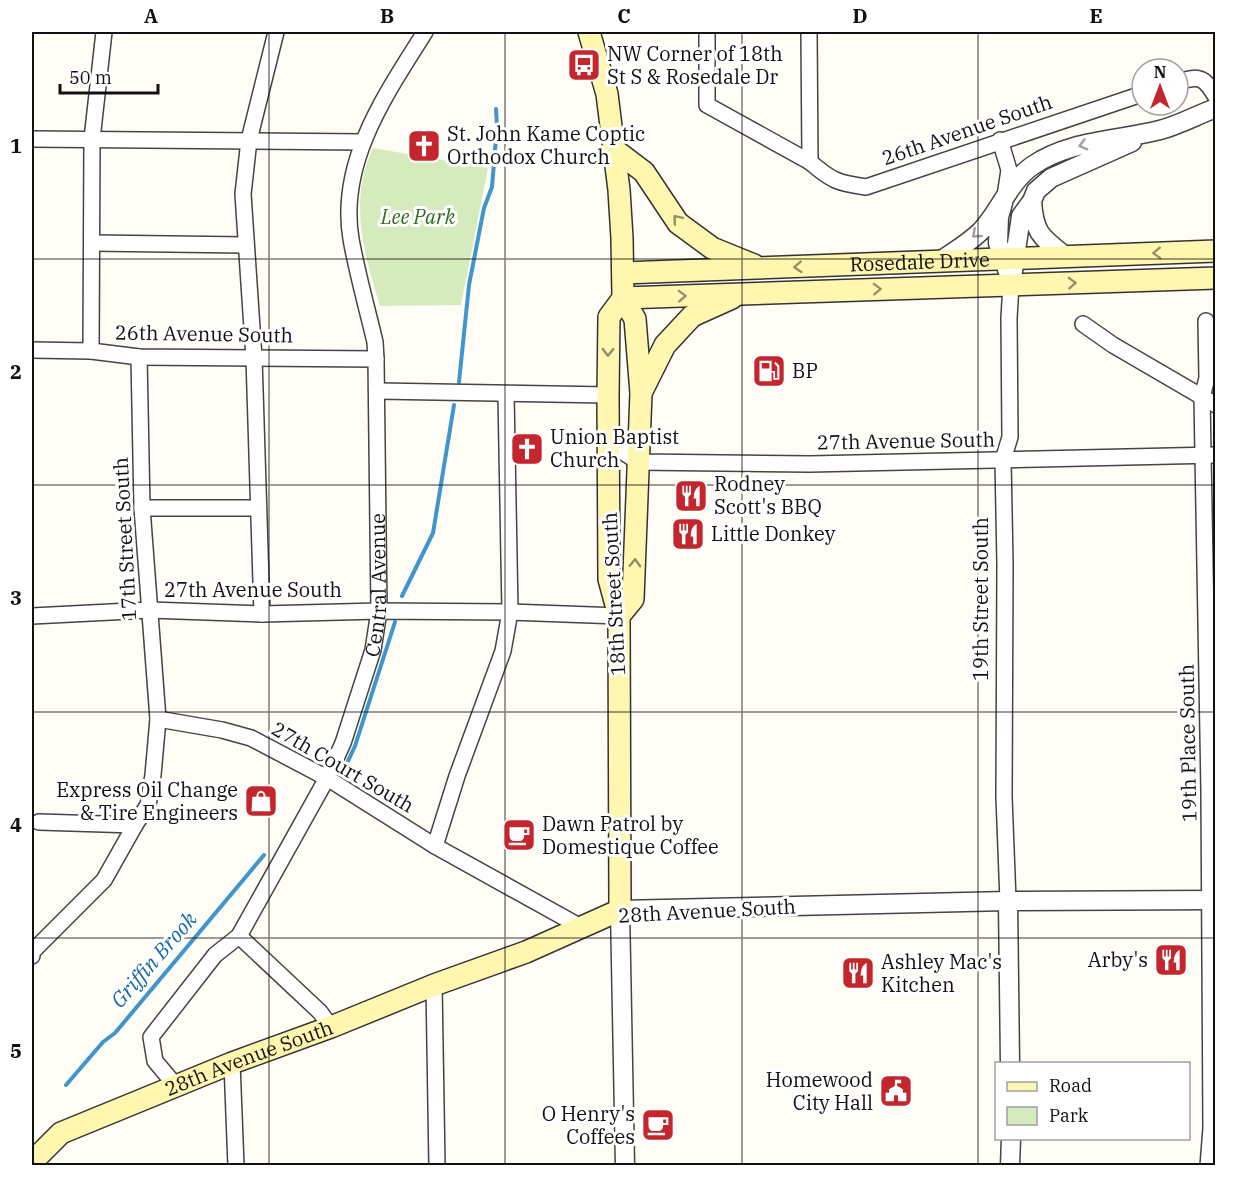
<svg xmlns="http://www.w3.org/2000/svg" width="1247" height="1197" viewBox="0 0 1247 1197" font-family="'IBM Plex Serif',serif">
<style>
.green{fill:#d5ebbd}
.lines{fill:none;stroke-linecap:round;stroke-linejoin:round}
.stream{stroke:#3f96cf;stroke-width:4}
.minor-casing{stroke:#444;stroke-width:18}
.tertiary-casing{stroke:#444;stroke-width:21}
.secondary-casing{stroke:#333;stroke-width:24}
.minor{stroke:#fff;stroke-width:15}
.tertiary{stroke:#fff;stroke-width:18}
.secondary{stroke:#fff6b0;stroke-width:21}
.oneway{stroke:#a0a0a0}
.oneway2{stroke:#948f68}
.grid{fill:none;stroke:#111;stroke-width:1.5;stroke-opacity:0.55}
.labels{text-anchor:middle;stroke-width:6;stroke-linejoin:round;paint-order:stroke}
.poi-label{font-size:20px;fill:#111;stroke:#fff;text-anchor:start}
.street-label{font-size:20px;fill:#111;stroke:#fff}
.park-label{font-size:20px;font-style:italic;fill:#2f6b1f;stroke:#fff}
.water-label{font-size:21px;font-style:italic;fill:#1768a6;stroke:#fff}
.neatline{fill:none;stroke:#111;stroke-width:2}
.grid-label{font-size:20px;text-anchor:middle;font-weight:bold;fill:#111}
</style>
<rect width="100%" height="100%" fill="#fffdf5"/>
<path class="green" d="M373 148 488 168 461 305 380 306C364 253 348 202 373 148Z"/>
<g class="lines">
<path class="stream" d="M459 382 469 285 484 208 492 187 497 126 496 109
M402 596 433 533 454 405
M342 774 355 746 395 622
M66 1085 103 1042 115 1033 264 855"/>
<defs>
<g id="minor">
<path d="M707 32V105L810 162C832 181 838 183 866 187L1142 94"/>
<path d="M809 32 810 162"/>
<path d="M1178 82C1200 75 1204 77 1216 97"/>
<path d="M32 139 363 142"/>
<path d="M1000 140 1009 170 1005 196"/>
<path d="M92 243 246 245"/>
<path d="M1206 321 1207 378 1202 397 1209 791 1211 1128 1208 1166"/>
<path d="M1083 324 1113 345 1216 405"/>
<path d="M32 350 91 351 139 357 376 359"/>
<path d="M91 351 92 139 104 32"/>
<path d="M139 357 142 508 158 719"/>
<path d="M378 391 608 395"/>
<path d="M608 434 623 452 638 462 810 464 1216 455"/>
<path d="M142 508H257"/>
<path d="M262 614 254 358 243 194 249 140 276 32"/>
<path d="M32 616 150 610 262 614 379 611 510 612 619 616"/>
<path d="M39 822 135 825 148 805 153 775 158 719 222 730 251 738 327 778 435 846 581 927"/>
<path d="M435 846 457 776 503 651 510 612 506 394"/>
<path d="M1008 901 1004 797 1005 564 1003 460 1010 437 1009 318 1011 285"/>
<path d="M239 936 320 1012 331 1027"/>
<path d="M32 956V952L104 880 135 825"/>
<path d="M434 985 437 1166"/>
<path d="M232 1063 236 1166"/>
<path id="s1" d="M176 1086 155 1061 151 1037 215 955 239 936 327 778 343 743 373 650 379 611 376 359 375 342C367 308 357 273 351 239 338 162 386 94 425 32"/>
</g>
<path id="tertiary" d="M1032 201C1034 233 1041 237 1065 256
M1003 203 999 217 998 243 1008 272
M940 261C953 252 969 243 981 231 1000 211 1009 182 1032 166 1069 140 1117 141 1160 130 1179 125 1197 115 1216 108
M1011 285 1021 216 1032 201 1036 191 1051 178 1132 142
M1008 901 1010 1064
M625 1166 620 910 1008 901 1216 900
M1010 1166 1011 1138"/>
<g id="secondary">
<path d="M615 150 644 172 678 223 712 248 754 265"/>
<path id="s2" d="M623 273 1216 251"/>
<path d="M623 298 1216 278"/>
<path d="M641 393 665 345 692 316 732 298"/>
<path d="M619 616 633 599 641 393 635 319 623 298"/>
<path id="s3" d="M33 1166 38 1156 61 1133 232 1063 331 1027 434 985 526 952 620 910 619 616 609 579 608 395 609 317 623 298 622 238 619 190 607 94 589 32"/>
</g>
</defs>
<use href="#minor" class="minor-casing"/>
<use href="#tertiary" class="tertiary-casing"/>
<use href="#secondary" class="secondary-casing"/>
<use href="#minor" class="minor"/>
<use href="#tertiary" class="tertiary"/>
<use href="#secondary" class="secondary"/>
</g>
<defs><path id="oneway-chevron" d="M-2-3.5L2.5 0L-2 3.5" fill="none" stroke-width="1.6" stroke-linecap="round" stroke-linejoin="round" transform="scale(1.5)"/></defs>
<g class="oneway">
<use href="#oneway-chevron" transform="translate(1083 145) rotate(165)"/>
<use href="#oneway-chevron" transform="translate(976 234) rotate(139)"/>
</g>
<g class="oneway2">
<use href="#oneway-chevron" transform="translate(677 219) rotate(-130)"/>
<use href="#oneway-chevron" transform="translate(1157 253) rotate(178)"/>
<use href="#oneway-chevron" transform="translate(798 267) rotate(177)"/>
<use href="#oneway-chevron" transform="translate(1072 283) rotate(-2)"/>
<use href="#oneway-chevron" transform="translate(877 289) rotate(-2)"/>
<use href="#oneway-chevron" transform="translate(682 296) rotate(-2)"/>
<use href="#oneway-chevron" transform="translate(608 352) rotate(91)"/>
<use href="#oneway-chevron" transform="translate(635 563) rotate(-88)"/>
</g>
<path class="grid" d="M269 32V1166M505 32V1166M742 32V1166M978 32V1166M32 259H1216M32 485H1216M32 712H1216M32 938H1216"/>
<defs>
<symbol id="bus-square" viewBox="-11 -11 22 22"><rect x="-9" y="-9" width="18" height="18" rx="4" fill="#c4262e" stroke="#fff"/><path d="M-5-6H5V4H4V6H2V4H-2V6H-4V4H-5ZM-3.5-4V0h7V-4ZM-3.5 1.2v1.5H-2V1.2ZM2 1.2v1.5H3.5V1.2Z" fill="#fff"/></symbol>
<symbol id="church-square" viewBox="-11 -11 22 22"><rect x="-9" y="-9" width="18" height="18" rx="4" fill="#c4262e" stroke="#fff"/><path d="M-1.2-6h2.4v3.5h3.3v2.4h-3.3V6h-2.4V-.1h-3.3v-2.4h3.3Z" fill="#fff"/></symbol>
<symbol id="fuel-square" viewBox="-11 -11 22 22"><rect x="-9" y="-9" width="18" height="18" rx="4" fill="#c4262e" stroke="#fff"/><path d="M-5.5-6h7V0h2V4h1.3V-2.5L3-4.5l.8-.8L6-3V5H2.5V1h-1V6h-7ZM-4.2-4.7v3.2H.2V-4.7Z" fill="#fff"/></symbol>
<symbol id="restaurant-square" viewBox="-11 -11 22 22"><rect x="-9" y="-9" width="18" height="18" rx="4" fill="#c4262e" stroke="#fff"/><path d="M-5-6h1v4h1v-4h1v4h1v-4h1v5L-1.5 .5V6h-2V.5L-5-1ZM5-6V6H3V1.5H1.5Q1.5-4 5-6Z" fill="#fff"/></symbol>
<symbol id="shop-square" viewBox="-11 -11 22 22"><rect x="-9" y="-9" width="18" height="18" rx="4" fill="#c4262e" stroke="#fff"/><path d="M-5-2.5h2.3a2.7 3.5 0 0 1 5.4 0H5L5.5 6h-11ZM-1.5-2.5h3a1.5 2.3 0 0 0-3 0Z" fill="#fff"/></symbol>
<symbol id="cafe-square" viewBox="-11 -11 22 22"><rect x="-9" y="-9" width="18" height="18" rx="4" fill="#c4262e" stroke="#fff"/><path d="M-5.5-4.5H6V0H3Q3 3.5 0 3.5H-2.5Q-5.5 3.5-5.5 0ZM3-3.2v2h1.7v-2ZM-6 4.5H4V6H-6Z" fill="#fff"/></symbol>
<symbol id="civic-square" viewBox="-11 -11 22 22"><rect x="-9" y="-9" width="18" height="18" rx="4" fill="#c4262e" stroke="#fff"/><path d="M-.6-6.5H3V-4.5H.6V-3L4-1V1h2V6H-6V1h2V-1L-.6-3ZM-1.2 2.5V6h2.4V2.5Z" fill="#fff"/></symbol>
</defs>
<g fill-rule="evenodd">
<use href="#bus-square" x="565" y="46" width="38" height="38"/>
<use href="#church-square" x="405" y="127" width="38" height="38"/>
<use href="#fuel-square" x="750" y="352" width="38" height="38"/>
<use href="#church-square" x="508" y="430" width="38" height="38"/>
<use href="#restaurant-square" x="672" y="477" width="38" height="38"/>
<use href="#restaurant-square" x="669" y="515" width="38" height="38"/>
<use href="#shop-square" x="242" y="782" width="38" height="38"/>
<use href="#cafe-square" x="500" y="816" width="38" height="38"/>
<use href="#restaurant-square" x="1152" y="941" width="38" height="38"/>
<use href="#restaurant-square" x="839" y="954" width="38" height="38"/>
<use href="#civic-square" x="877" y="1072" width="38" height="38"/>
<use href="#cafe-square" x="639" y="1106" width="38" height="38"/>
</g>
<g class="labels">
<g class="poi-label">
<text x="607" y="61">NW Corner of 18th<tspan x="607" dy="23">St S &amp; Rosedale Dr</tspan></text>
<text x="447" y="141">St. John Kame Coptic<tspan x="447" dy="23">Orthodox Church</tspan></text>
<text x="792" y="378">BP</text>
<text x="550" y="444">Union Baptist<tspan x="550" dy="23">Church</tspan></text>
<text x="714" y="491">Rodney<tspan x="714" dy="23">Scott's BBQ</tspan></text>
<text x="711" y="541">Little Donkey</text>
<text x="238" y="797" text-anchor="end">Express Oil Change<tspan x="238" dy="23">&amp; Tire Engineers</tspan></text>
<text x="542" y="831">Dawn Patrol by<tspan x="542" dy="23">Domestique Coffee</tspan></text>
<text x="1148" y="967" text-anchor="end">Arby's</text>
<text x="881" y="969">Ashley Mac's<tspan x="881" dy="23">Kitchen</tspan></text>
<text x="873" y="1087" text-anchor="end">Homewood<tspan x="873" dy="23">City Hall</tspan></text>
<text x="635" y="1121" text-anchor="end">O Henry's<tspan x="635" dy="23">Coffees</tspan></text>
</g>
<g class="street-label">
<text transform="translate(967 130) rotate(-19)" y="7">26th Avenue South</text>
<text dy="7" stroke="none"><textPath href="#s2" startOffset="297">Rosedale Drive</textPath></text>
<text transform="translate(204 334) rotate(1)" y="7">26th Avenue South</text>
<text transform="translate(906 441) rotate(-1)" y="7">27th Avenue South</text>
<text transform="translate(125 539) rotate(-93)" y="7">17th Street South</text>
<text dy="7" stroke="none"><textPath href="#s1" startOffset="574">Central Avenue</textPath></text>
<text x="253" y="597">27th Avenue South</text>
<text transform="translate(614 594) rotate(-93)" y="7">18th Street South</text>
<text transform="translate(981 599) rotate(-90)" y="7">19th Street South</text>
<text transform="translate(1188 743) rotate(-91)" y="7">19th Place South</text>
<text transform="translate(343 767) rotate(30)" y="7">27th Court South</text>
<text transform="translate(707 911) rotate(-3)" y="7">28th Avenue South</text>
<text dy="7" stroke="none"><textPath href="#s3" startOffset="246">28th Avenue South</textPath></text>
</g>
<g class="park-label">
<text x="418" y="224">Lee Park</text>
</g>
<g class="water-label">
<text transform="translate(154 960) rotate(-49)" y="7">Griffin Brook</text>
</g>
</g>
<rect width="1247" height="1197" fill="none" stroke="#ffffff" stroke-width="66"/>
<rect x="995" y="1062" width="195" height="78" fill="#ffffff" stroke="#a0a0a0" stroke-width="1.5"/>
<rect x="1007" y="1082" width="30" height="9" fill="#fff6b0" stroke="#a0a0a0" stroke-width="1.5"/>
<text x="1049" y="1092" font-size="18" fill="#111111">Road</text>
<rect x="1007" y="1107" width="30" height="18" fill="#d5ebbd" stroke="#a0a0a0" stroke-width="1.5"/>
<text x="1049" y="1122" font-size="18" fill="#111111">Park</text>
<g transform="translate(1160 87)"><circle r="28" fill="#ffffff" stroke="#a0a0a0" stroke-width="1.5"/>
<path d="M0-4.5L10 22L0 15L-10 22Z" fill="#c4262e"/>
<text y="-9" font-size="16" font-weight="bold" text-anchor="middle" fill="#111111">N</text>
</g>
<path d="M60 84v9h98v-9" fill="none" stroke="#111111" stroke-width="3"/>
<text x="69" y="84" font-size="18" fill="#111111" stroke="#ffffff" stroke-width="4.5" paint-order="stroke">50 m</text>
<rect x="33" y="33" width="1181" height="1131" class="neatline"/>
<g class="grid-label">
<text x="151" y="23">A</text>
<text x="387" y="23">B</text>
<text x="624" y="23">C</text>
<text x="860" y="23">D</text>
<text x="1096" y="23">E</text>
<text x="16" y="153">1</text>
<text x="16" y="379">2</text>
<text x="16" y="605">3</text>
<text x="16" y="832">4</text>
<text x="16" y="1058">5</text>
</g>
</svg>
